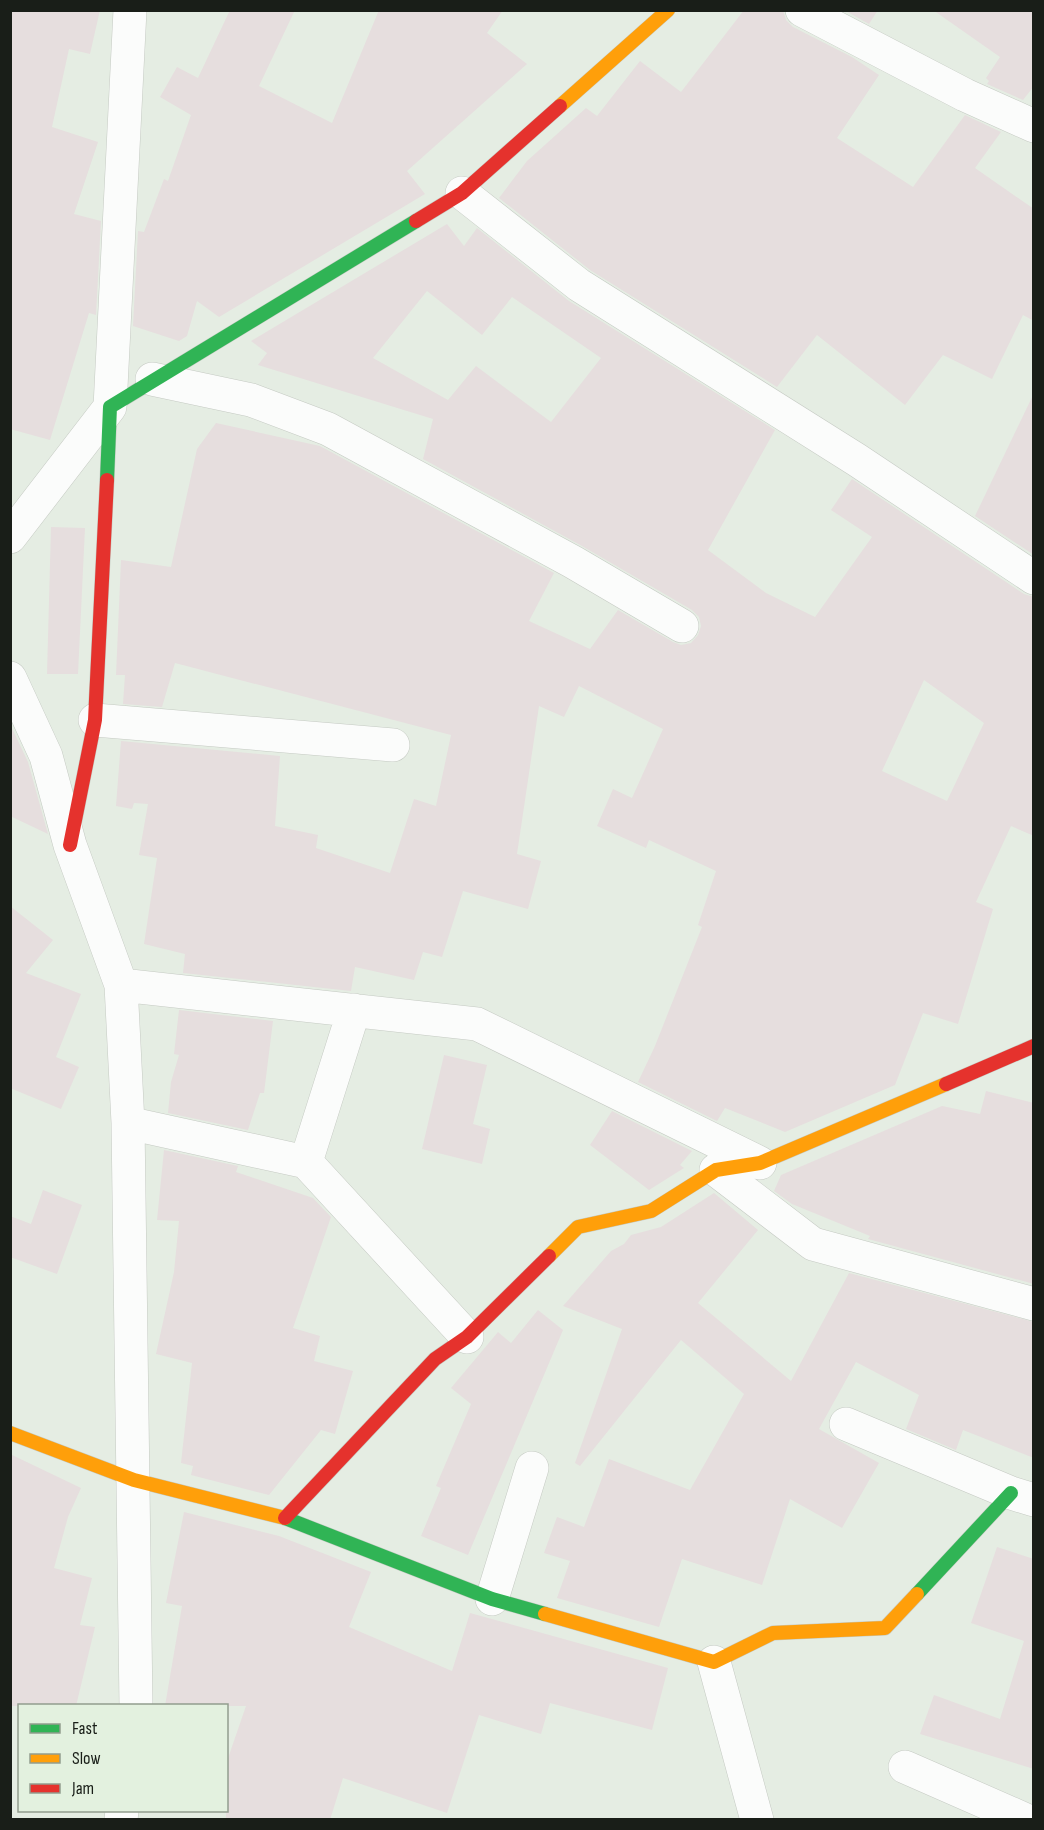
<svg xmlns="http://www.w3.org/2000/svg" width="1044" height="1830" viewBox="0 0 1044 1830" font-family="'Sofia Sans Condensed',sans-serif">
<style>
.building{fill:#e6dede;fill-rule:evenodd}
.lines{fill:none;stroke-linecap:round;stroke-linejoin:round}
.street-casing{stroke:#c5cac3;stroke-width:34}
.fast-casing{stroke:#c5cac3;stroke-width:15}
.slow-casing{stroke:#c5cac3;stroke-width:15}
.jam-casing{stroke:#c5cac3;stroke-width:15}
.street{stroke:#fbfcfb;stroke-width:33}
.fast{stroke:#30b455;stroke-width:14}
.slow{stroke:#ff9f0a;stroke-width:14}
.jam{stroke:#e5322d;stroke-width:14}
</style>
<rect width="100%" height="100%" fill="#e5ede3"/>
<path class="building" d="M10 10H100L90 54 69 49 52 127 98 142 74 214 101 221 96 315 89 313 50 440 10 429Z
M230 10H295L259 86 332 123 379 10H503L487 33 527 64 407 171 425 194 219 317 197 301 187 336 179 341 133 326 138 231 144 232 164 179 168 181 191 115 160 97 177 67 198 78Z
M744 10H783L786 20 793 27 852 57 879 75 837 138 913 187 965 115 1001 132 975 168 1034 209V321L1023 315 992 379 943 355 905 405 817 335 777 387 590 270 499 198 527 161 586 108 597 116 640 61 681 92Z
M844 10H878L869 24Z
M933 10H1034V86L1023 100 987 84 989 81 986 78 1000 57Z
M447 224 464 246 477 228 569 301 775 430 708 550 766 593 815 617 872 537 831 510 852 479 1024 594 1034 597V836L1011 826 976 902 993 909 958 1024 923 1013 895 1085 785 1132 725 1108 717 1121 638 1082 655 1046 702 927 698 925 716 871 649 840 646 848 597 826 613 789 632 798 663 729 579 686 564 717 539 706 517 854 541 861 528 909 463 891 442 957 423 952 414 980 355 967 351 991 183 973 185 954 144 944 157 858 139 855 148 804 134 803 132 809 116 806 121 741 280 756 275 826 318 835 316 848 390 873 414 799 436 806 451 735 175 663 162 707 123 704 125 675H116L121 560 171 567 197 449 216 423 320 446 554 573 529 621 590 649 618 610 673 642 681 645 691 643 698 635 701 626 699 617 692 610 582 546 423 459 433 419 258 365 267 353 251 341ZM427 291 482 335 512 297 601 358 551 422 476 366 448 400 373 358ZM924 680 984 723 947 801 882 771Z
M1034 393V555L975 516Z
M51 527 85 528 78 674H47Z
M10 724 28 762 48 834 10 816Z
M10 906 53 940 26 973 81 994 56 1057 79 1067 61 1109 10 1088Z
M179 1010 273 1021 264 1093H260L248 1130 168 1113 171 1082 179 1055 174 1054Z
M444 1055 487 1065 473 1124 490 1129 482 1164 422 1149Z
M986 1091 1034 1103V1284L868 1239 870 1236 792 1204 774 1191 781 1175 942 1106 980 1114Z
M612 1111 692 1151 680 1165 684 1168 649 1190 590 1145Z
M164 1150 238 1166 236 1172 313 1198 331 1217 293 1328 320 1336 314 1361 353 1371 335 1434 321 1430 269 1495 191 1475 193 1466 181 1463 192 1363 156 1354 174 1272 179 1221 157 1220Z
M43 1190 82 1205 57 1274 10 1257V1216L31 1224Z
M714 1193 758 1230 698 1303 791 1381 849 1273 1034 1322V1458L963 1430 956 1450 906 1429 919 1395 856 1362 819 1429 879 1463 842 1528 790 1499 762 1585 682 1559 659 1627 557 1598 570 1561 544 1553 557 1517 584 1527 609 1459 690 1490 744 1394 681 1340 580 1466 575 1463 622 1329 563 1306 611 1251 624 1244 631 1235 661 1227Z
M538 1310 563 1330 468 1555 421 1536 441 1488 436 1486 471 1404 451 1388 498 1332 511 1343Z
M10 1454 81 1488 68 1517 54 1568 92 1578 80 1625 95 1627 76 1706H10Z
M184 1512 279 1536 371 1572 349 1627 452 1671 470 1613 668 1668 652 1730 550 1703 541 1734 479 1715 447 1813 343 1778 330 1820H226V1764L246 1706H165L182 1606 166 1603Z
M997 1547 1034 1559V1769L920 1734 934 1695 1000 1719 1024 1641 971 1623Z"/>
<g class="lines">
<defs>
<path id="street" d="M802 10 965 95 1034 126
M462 193 579 285 857 460 1034 578
M152 379 251 400 328 429 573 562 682 626
M10 537 110 407 130 10
M10 678 46 756 70 845 121 985 128 1123 136 1706
M95 720 393 745
M121 985 477 1024 760 1163
M354 1010 306 1162 467 1337
M128 1123 306 1162
M716 1170 813 1244 1034 1304
M846 1424 1011 1493 1034 1500
M492 1599 532 1468
M714 1662 757 1820
M905 1767 1026 1820
M121 1820 122 1810"/>
<path id="fast" d="M107 480 110 407 416 221
M285 1518 492 1599 545 1614
M917 1594 1011 1493"/>
<path id="slow" d="M560 106 668 10
M549 1256 578 1227 651 1211 716 1170 760 1163 946 1084
M10 1433 134 1480 285 1518
M545 1614 714 1662 773 1633 885 1628 917 1594"/>
<path id="jam" d="M416 221 462 193 560 106
M70 845 95 720 107 480
M946 1084 1034 1046
M285 1518 435 1359 467 1337 549 1256"/>
</defs>
<use href="#street" class="street-casing"/>
<use href="#fast" class="fast-casing"/>
<use href="#slow" class="slow-casing"/>
<use href="#jam" class="jam-casing"/>
<use href="#street" class="street"/>
<use href="#fast" class="fast"/>
<use href="#slow" class="slow"/>
<use href="#jam" class="jam"/>
</g>
<rect width="1044" height="1830" fill="none" stroke="#191e18" stroke-width="24"/>
<rect x="18" y="1704" width="210" height="108" fill="#e3f1df" stroke="#929d8f" stroke-width="1.5"/>
<rect x="30" y="1724" width="30" height="9" fill="#30b455" stroke="#929d8f" stroke-width="1.5"/>
<text x="72" y="1734" font-size="18" fill="#191e18">Fast</text>
<rect x="30" y="1754" width="30" height="9" fill="#ff9f0a" stroke="#929d8f" stroke-width="1.5"/>
<text x="72" y="1764" font-size="18" fill="#191e18">Slow</text>
<rect x="30" y="1784" width="30" height="9" fill="#e5322d" stroke="#929d8f" stroke-width="1.5"/>
<text x="72" y="1794" font-size="18" fill="#191e18">Jam</text>
</svg>
